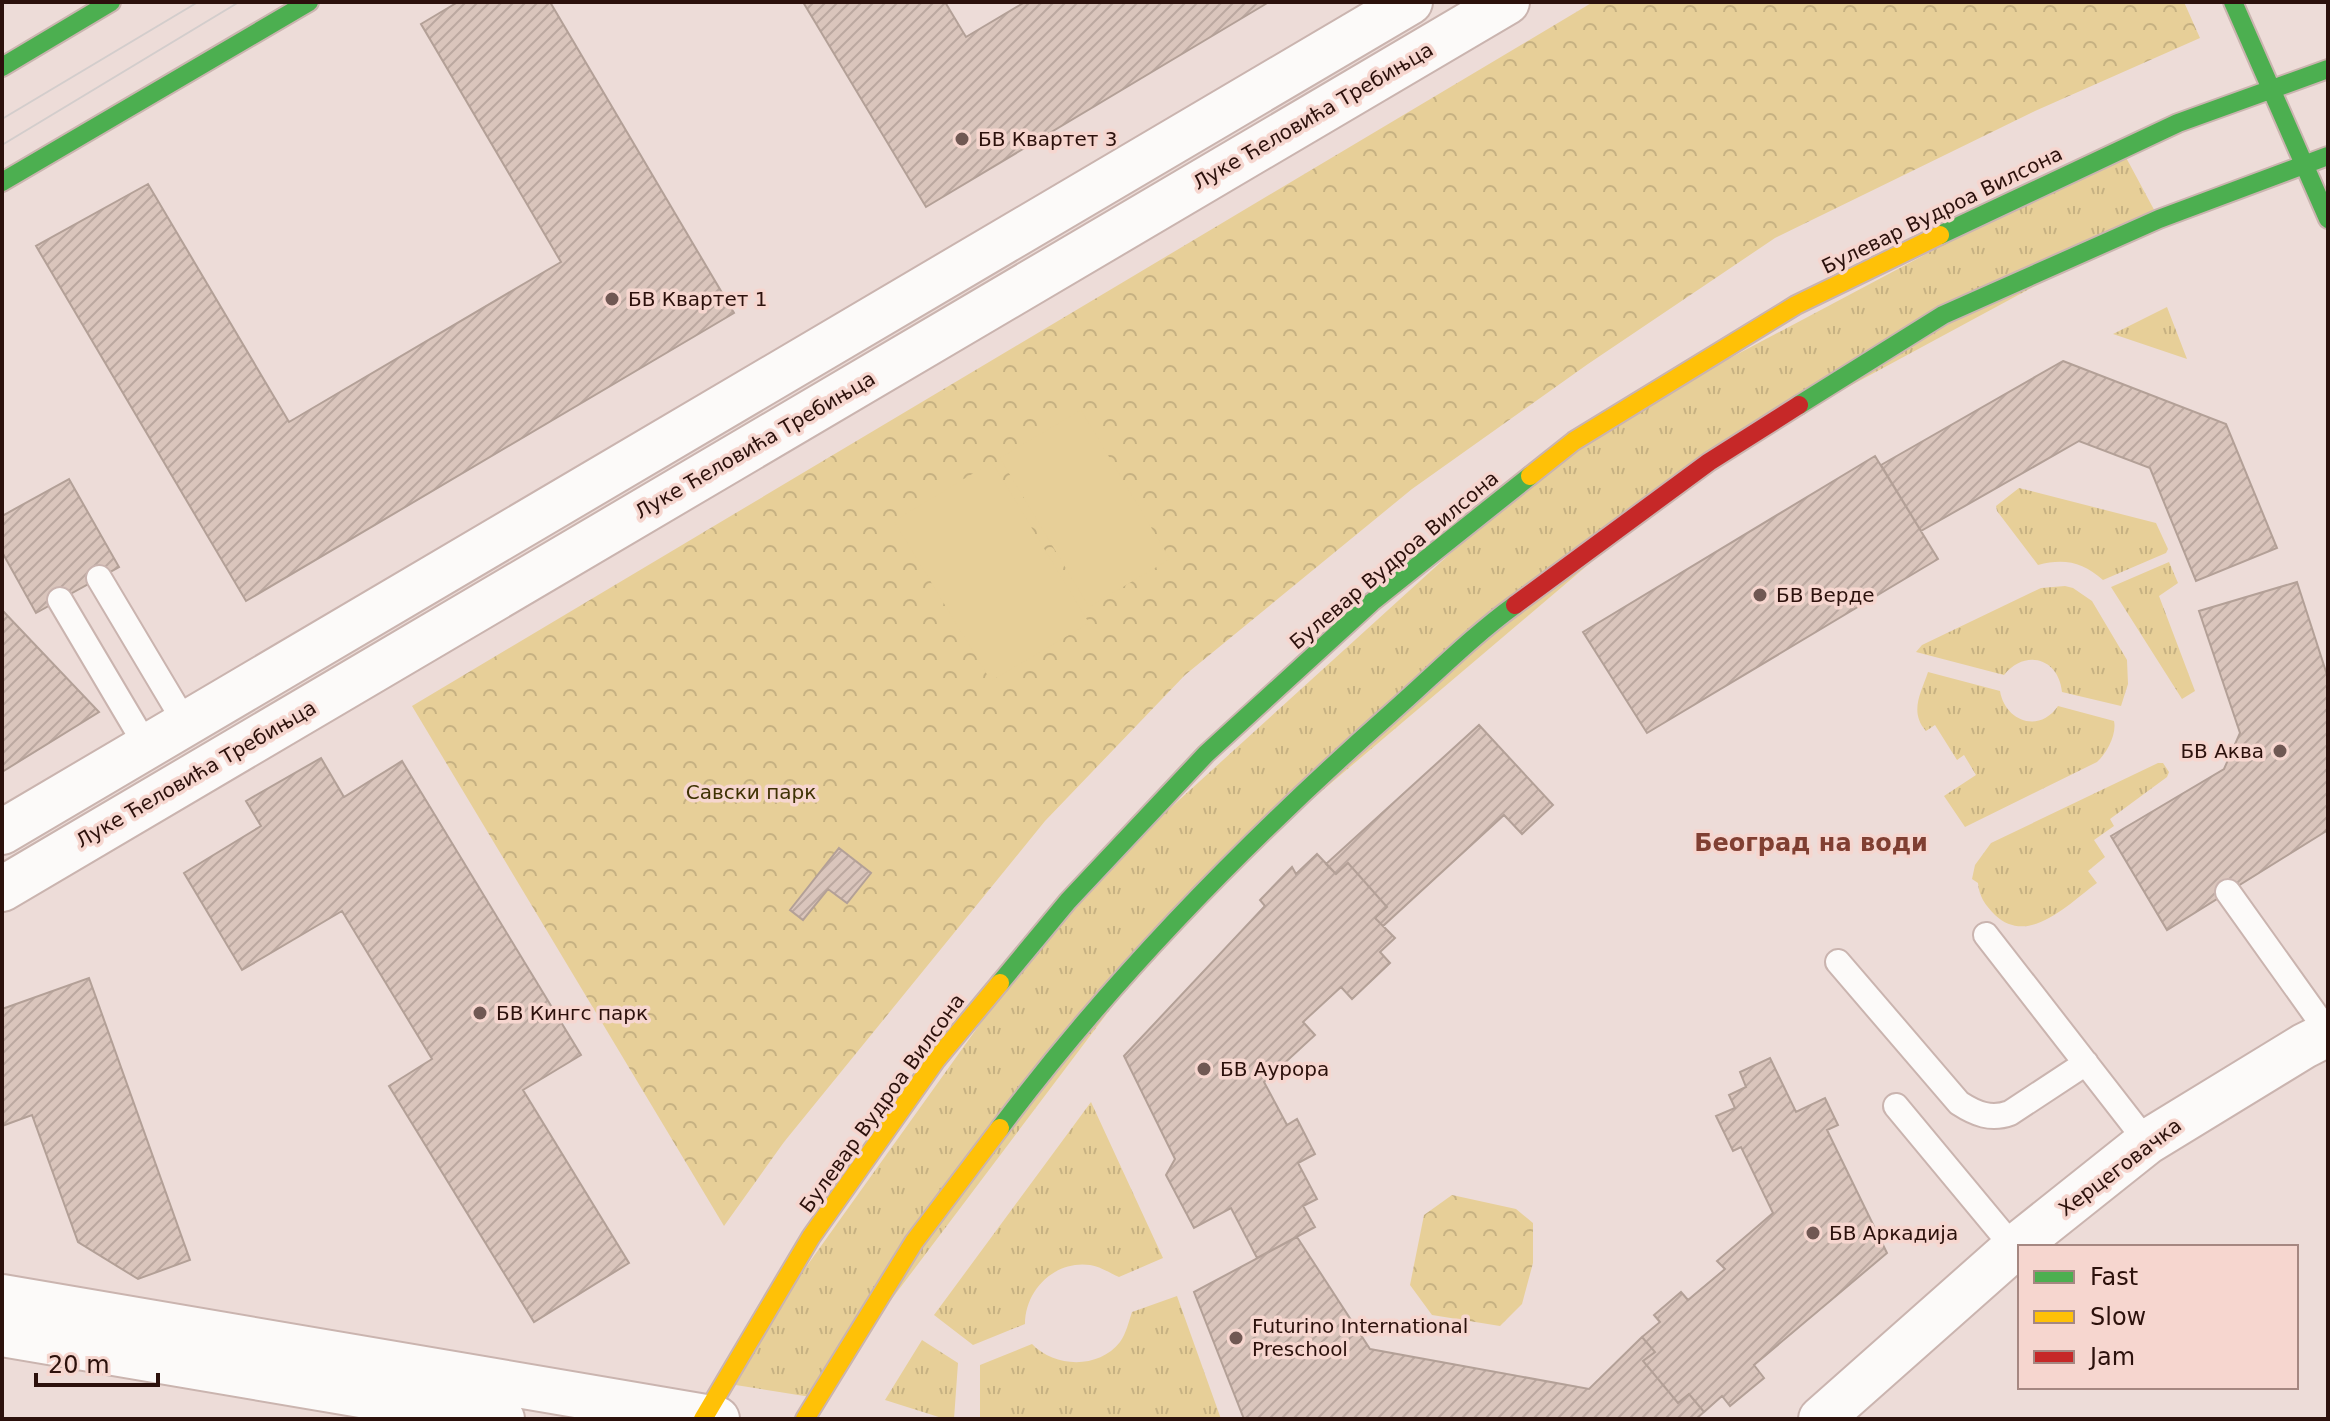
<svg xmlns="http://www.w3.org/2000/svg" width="2330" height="1421" viewBox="0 0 2330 1421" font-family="'DejaVu Sans',sans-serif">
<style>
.grass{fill:url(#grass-tufts)}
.park{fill:url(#park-crowns)}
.pitch{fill:#e7cf98}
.building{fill:url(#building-hatch);stroke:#b3a097;stroke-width:2}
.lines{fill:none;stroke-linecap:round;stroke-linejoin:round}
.lane-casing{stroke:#cab4af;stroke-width:28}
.street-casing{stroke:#cab4af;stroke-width:48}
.fast-casing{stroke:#cab4af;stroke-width:22}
.slow-casing{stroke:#cab4af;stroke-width:22}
.jam-casing{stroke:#cab4af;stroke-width:22}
.lane{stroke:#fcfaf9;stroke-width:24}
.street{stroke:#fcfaf9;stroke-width:44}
.fast{stroke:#4caf50;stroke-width:18}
.slow{stroke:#ffc107;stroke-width:18}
.jam{stroke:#c62828;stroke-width:18}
.tram{stroke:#d3cdcc;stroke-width:2}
.poi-dot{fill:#705853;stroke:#f6d6cf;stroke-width:3}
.labels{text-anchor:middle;stroke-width:7;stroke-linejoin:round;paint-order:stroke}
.street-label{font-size:20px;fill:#2c110c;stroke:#f6d6cf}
.poi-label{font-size:20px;fill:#2c110c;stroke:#f6d6cf;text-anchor:start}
.park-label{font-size:20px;fill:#3e3103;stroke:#f6d6cf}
.quarter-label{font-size:24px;font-weight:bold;fill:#803f32;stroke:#f6d6cf}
</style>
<defs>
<pattern id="grass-tufts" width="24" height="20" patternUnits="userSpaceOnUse" patternTransform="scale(2)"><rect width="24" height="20" fill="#e7cf98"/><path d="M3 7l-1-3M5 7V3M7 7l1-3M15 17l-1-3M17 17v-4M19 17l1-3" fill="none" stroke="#c6b182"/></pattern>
<pattern id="park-crowns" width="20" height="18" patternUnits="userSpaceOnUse" patternTransform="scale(2)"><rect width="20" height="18" fill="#e7cf98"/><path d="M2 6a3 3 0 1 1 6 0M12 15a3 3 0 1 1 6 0" fill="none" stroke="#c6b182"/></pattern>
<pattern id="building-hatch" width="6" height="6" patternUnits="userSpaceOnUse" patternTransform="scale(2)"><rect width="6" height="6" fill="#dac5bc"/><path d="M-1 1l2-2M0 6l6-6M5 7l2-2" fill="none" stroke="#bba8a0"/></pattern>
</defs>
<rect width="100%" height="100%" fill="#eddcd8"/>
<path class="grass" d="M2122 150 2159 219 1709 462 1191 902 817 1398 723 1383 1068 901 1574 441Z
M2167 307 2187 359 2113 334Z
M2019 488 2156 523 2168 549 2166 553 2103 580C2083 562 2064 558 2038 565L1997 511 1996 506Z
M2169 562 2178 583 2159 596 2195 691 2182 699 2111 587Z
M2065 586 2073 588 2092 601 2127 660 2128 684 2121 706 2062 692C2059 659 2026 648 2004 675L1916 652 1922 645 2041 588Z
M1928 672 2000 691C2005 721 2039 734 2058 706L2114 721C2117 734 2107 753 2097 762L1965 827 1944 796 1976 775 1964 755 1957 760 1935 725 1926 731C1909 712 1921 693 1928 672Z
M2158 763H2163L2169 772 2167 777 2110 819 2114 826 2094 840 2105 857 2088 871 2097 883C2069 903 2029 947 1995 915 1985 905 1979 896 1978 883L1972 879 1975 865 1991 843Z
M1091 1102 1163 1258 1119 1277C1110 1273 1099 1266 1090 1265 1055 1260 1025 1290 1025 1324L973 1345 934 1315Z
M1177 1296 1221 1419H980V1365L1032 1344C1055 1368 1099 1369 1120 1342 1126 1334 1129 1321 1132 1312Z
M922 1340 958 1363 954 1419H945L885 1400Z"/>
<path class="park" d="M1593 2H2184L2200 38 2035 111 1775 238 1588 364 1412 489 1185 675 1045 821 784 1142 724 1226 412 706Z
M1452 1195 1516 1209 1533 1223V1263L1522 1304 1500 1326 1432 1315 1410 1285 1424 1215Z"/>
<path class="pitch" d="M1081 410 1170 559 1089 607 1000 458Z
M992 462 1089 623 991 681 894 521Z"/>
<path class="building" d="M458 2H550L734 313 246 601 36 246 148 184 289 422 561 262 421 24Z
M803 2H945L966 37 1025 2H1269L926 207Z
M2063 361 2226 424 2277 548 2196 581 2150 468 2079 441 1921 531 1881 465Z
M1875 456 1938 559 1647 733 1583 632Z
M69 479 119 567 36 613 2 552V516Z
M2297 582 2328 678V830L2167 930 2111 836 2224 769 2240 733 2199 611Z
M2 610 99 712 2 772Z
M1479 725 1553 805 1522 834 1504 815 1383 926 1375 918 1387 907 1348 863 1336 874 1326 864Z
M321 758 344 797 402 761 581 1055 523 1090 629 1263 534 1322 389 1086 432 1059 342 911 242 970 184 873 261 826 246 801Z
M839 848 871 873 847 903 828 889 803 920 790 910Z
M1317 854 1336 874 1348 863 1387 907 1375 918 1395 938 1380 952 1390 963 1352 999 1341 987 1303 1022 1315 1035 1264 1082 1287 1125 1297 1119 1315 1154 1298 1163 1317 1199 1303 1206 1315 1227 1257 1258 1231 1208 1194 1228 1166 1175 1175 1159 1124 1056 1265 906 1260 900 1292 867 1296 874Z
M89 978 190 1260 138 1279 78 1242 32 1115 2 1126V1009Z
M1770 1058 1796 1112 1825 1098 1838 1125 1827 1130 1887 1253 1754 1365 1764 1378 1730 1406 1722 1396 1704 1412 1689 1394 1678 1403 1643 1361 1655 1352 1642 1337 1660 1322 1654 1315 1681 1292 1688 1300 1725 1269 1717 1261 1773 1213 1741 1147 1733 1151 1716 1116 1735 1108 1729 1095 1746 1087 1740 1072Z
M1297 1237 1370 1349 1589 1389 1642 1337 1655 1352 1643 1361 1678 1403 1689 1394 1704 1412 1696 1419H1244L1194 1292Z"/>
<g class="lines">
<defs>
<path id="lane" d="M99 578 186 724
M60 600 147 747
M2228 892 2328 1032
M1986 935 2147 1142
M1838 962 1959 1103C1976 1114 1991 1120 2010 1113L2086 1063
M1896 1106 2014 1248"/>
<path id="street" d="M2 832 1410 2
M2 889 1507 2
M2 1297 717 1419
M2 1334 502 1419
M1821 1419 2014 1248 2147 1142 2304 1046 2328 1034"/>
<path id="fast" d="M2233 2 2328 219
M2 67 111 2
M2 182 309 2
M1940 235 2178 123 2328 69
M1799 405 1943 315 2159 219 2328 156
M1000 983 1068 901 1206 754 1372 602 1530 476
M1000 1128C1114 976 1249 839 1391 713 1432 677 1471 637 1515 605"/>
<path id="slow" d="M1530 476 1574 441 1796 305 1940 235
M703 1419 811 1237 936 1060 1000 983
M805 1419 914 1242 1000 1128"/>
<path id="jam" d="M1515 605 1709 462 1799 405"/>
</defs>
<use href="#lane" class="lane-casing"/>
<use href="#street" class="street-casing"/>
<use href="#fast" class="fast-casing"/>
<use href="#slow" class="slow-casing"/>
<use href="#jam" class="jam-casing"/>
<use href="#lane" class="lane"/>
<use href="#street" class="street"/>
<use href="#fast" class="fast"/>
<use href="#slow" class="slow"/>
<use href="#jam" class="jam"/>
<path class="tram" d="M2 119 198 2
M2 145 239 2"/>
</g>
<g class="poi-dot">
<circle cx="962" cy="139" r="8"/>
<circle cx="612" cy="299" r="8"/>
<circle cx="1760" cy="595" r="8"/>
<circle cx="2280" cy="751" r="8"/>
<circle cx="480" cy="1013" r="8"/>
<circle cx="1204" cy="1069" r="8"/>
<circle cx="1813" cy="1233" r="8"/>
<circle cx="1236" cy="1338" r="8"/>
</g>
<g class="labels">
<g class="street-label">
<text transform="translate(1313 116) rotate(-30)" y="7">Луке Ћеловића Требињца</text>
<text transform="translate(1942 210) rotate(-26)" y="7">Булевар Вудроа Вилсона</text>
<text transform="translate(755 445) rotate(-30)" y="7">Луке Ћеловића Требињца</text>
<text transform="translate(1394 560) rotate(-40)" y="7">Булевар Вудроа Вилсона</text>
<text transform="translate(196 774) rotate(-30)" y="7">Луке Ћеловића Требињца</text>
<text transform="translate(882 1103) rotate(-54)" y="7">Булевар Вудроа Вилсона</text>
<text transform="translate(2120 1167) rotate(-37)" y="7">Херцеговачка</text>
</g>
<g class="poi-label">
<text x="978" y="146">БВ Квартет 3</text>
<text x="628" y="306">БВ Квартет 1</text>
<text x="1776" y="602">БВ Верде</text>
<text x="2264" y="758" text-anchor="end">БВ Аква</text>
<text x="496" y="1020">БВ Кингс парк</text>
<text x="1220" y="1076">БВ Аурора</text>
<text x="1829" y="1240">БВ Аркадија</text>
<text x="1252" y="1333">Futurino International<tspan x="1252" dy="23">Preschool</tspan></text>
</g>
<g class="park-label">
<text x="751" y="799">Савски парк</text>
</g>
<g class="quarter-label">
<text x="1811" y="851">Београд на води</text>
</g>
</g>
<rect width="2330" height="1421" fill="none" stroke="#2c110c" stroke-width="8"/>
<rect x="2018" y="1245" width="280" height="144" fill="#f6d6cf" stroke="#a58781" stroke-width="2"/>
<rect x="2034" y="1271" width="40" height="12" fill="#4caf50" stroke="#a58781" stroke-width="2"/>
<text x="2090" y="1285" font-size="24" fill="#2c110c">Fast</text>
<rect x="2034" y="1311" width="40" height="12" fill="#ffc107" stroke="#a58781" stroke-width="2"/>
<text x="2090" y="1325" font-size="24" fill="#2c110c">Slow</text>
<rect x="2034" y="1351" width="40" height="12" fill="#c62828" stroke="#a58781" stroke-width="2"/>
<text x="2090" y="1365" font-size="24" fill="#2c110c">Jam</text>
<path d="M36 1373v12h122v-12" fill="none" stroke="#2c110c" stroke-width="4"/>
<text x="48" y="1373" font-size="24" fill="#2c110c" stroke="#f6d6cf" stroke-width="6" paint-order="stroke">20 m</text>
</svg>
